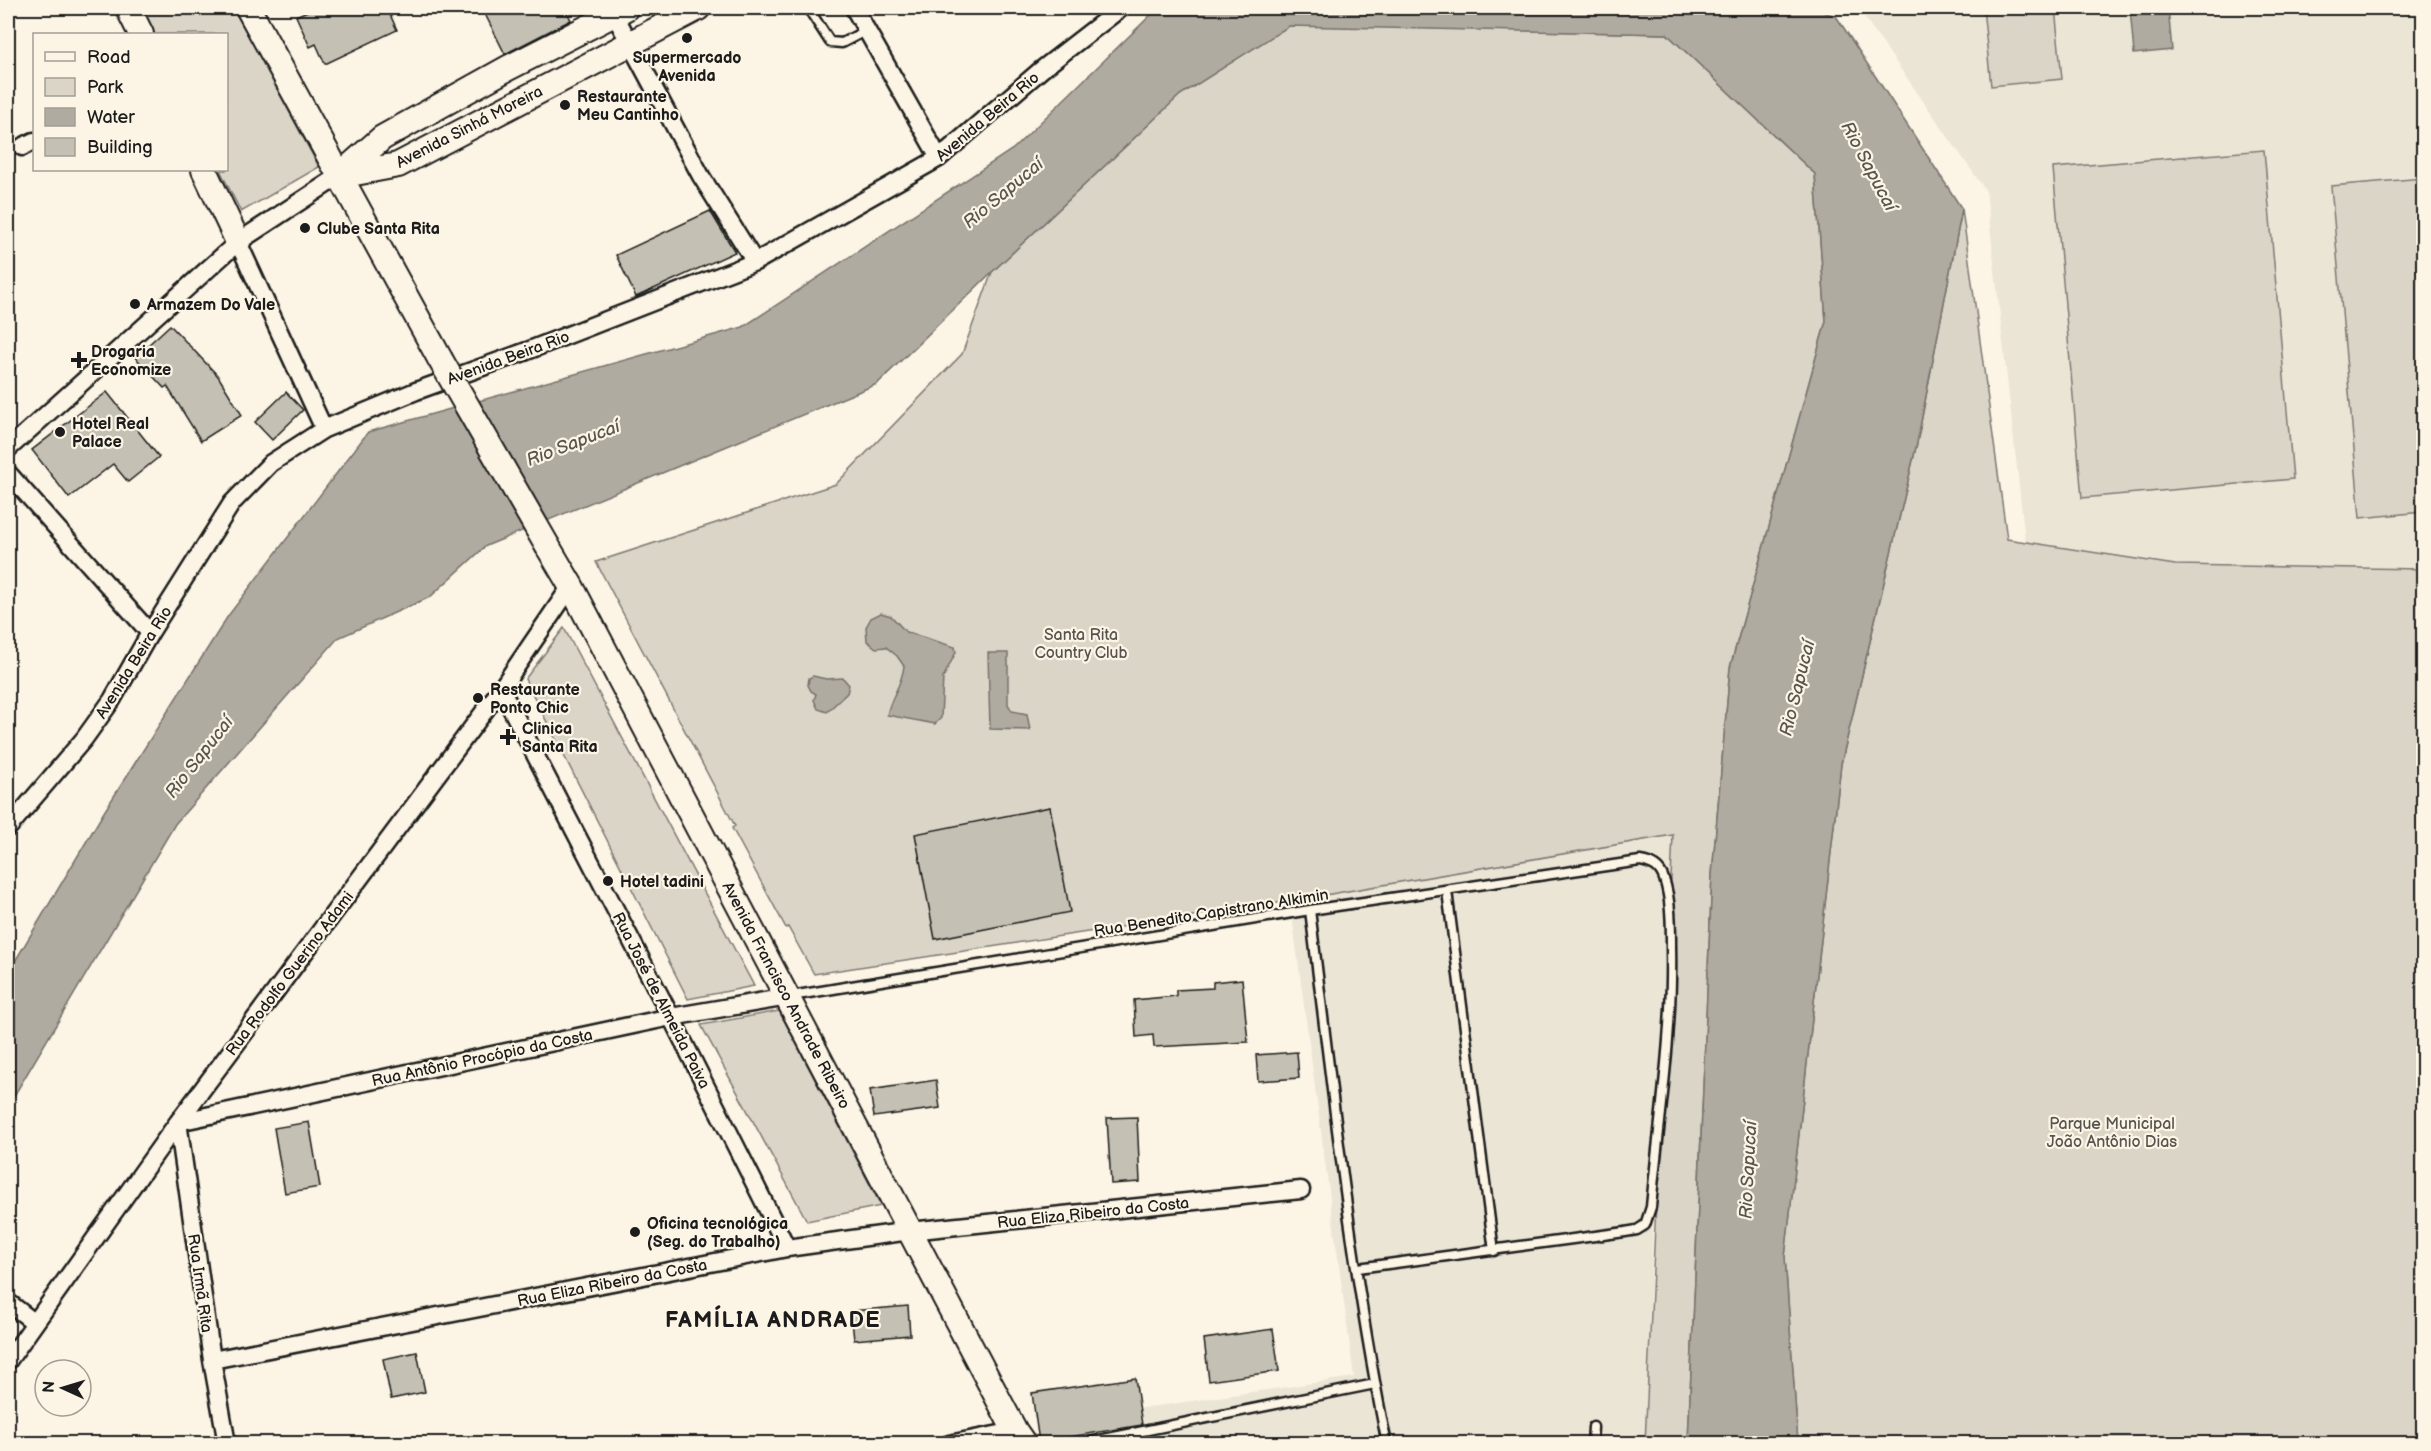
<svg xmlns="http://www.w3.org/2000/svg" width="2431" height="1451" viewBox="0 0 2431 1451" font-family="'Balsamiq Sans',sans-serif">
<style>
.built{fill:#ebe5d6}
.green{fill:#dbd5c8;stroke:#7c7872;stroke-width:1.5}
.water{fill:#b0aba1;stroke:#75726c;stroke-width:1.5}
.building{fill:#c4c0b3;stroke:#1c1c1c;stroke-width:1.5}
.lines{fill:none;stroke-linecap:round;stroke-linejoin:round}
.lane-casing{stroke:#1c1c1c;stroke-width:13}
.street-casing{stroke:#1c1c1c;stroke-width:21}
.secondary-casing{stroke:#1c1c1c;stroke-width:28}
.lane{stroke:#fcf5e5;stroke-width:8}
.street{stroke:#fcf5e5;stroke-width:16}
.secondary{stroke:#fcf5e5;stroke-width:24}
.secondary-bridge-casing{stroke:#1c1c1c;stroke-width:28;stroke-linecap:butt}
.secondary-bridge{stroke:#fcf5e5;stroke-width:24}
.poi-dot{fill:#1c1c1c;stroke:#fcf5e5;stroke-width:2}
.labels{text-anchor:middle;stroke-width:4.5;stroke-linejoin:round;paint-order:stroke}
.poi-label{font-size:16px;font-weight:bold;fill:#1c1c1c;stroke:#fcf5e5;text-anchor:start}
.street-label{font-size:16px;fill:#1c1c1c;stroke:#fcf5e5}
.park-label{font-size:16px;fill:#555450;stroke:#fcf5e5}
.water-label{font-size:18px;font-style:italic;fill:#575551;stroke:#fcf5e5}
.district-label{font-size:22px;font-weight:bold;letter-spacing:1.5px;fill:#1c1c1c;stroke:#fcf5e5}
</style>
<rect width="100%" height="100%" fill="#fcf5e5"/>
<filter id="ink" filterUnits="userSpaceOnUse"><feTurbulence type="fractalNoise" baseFrequency=".0167" numOctaves="2"/><feDisplacementMap in="SourceGraphic" scale="12" xChannelSelector="R" yChannelSelector="G"/><feConvolveMatrix kernelMatrix="1 2 1 2 8 2 1 2 1" color-interpolation-filters="sRGB"/></filter>
<g filter="url(#ink)">
<path class="built" d="M1858 8H2423V612L2036 638 1986 191Z
M1673 835 1653 1224 1645 1443 1069 1444 1057 1421 1354 1377 1290 901Z"/>
<path class="green" d="M140 8H233L319 167 241 212 220 170H226V34H153Z
M1983 8H2055L2062 79 1991 86Z
M1289 25 1667 34 1815 174 1826 321 1730 668 1712 875 1688 1443H1645L1673 835 1290 901 814 974 788 927 786 928 732 828 735 826 596 562 836 484 962 354 992 272 1180 95Z
M2264 150 2293 479 2082 498 2053 168Z
M2423 178V512L2360 518 2331 186Z
M1962 209 2007 539 2175 565 2423 569V1443L1798 1444 1785 1257 1841 764 1917 443Z
M564 628 754 986 688 999 525 679Z
M779 1011 881 1206 807 1221 701 1025Z"/>
<path class="water" d="M1158 8H1810L1836 16 1962 209 1917 443 1841 764 1785 1257 1798 1443H1688L1712 875 1730 668 1826 321 1815 174 1667 34 1289 26 1180 95 992 272 877 384 486 546 430 597 338 638 175 824 8 1106V973L104 812 228 616 368 432 743 327 1013 149Z
M2130 8H2168L2172 50 2134 54Z
M881 613 891 616 906 632 955 647 956 652 943 678 941 718 935 724 887 715C891 696 902 685 904 666L897 656 886 647 876 648 867 641 866 627 871 618Z
M988 653H1008V704L1012 711 1027 714 1030 730 990 729Z
M813 676 826 679 843 678 849 685 847 693 827 712 818 709 814 700 816 694 811 691 808 685 809 678Z"/>
<path class="building" d="M314 8H387L397 30 325 64 316 44 310 47 296 16Z
M482 8H565L571 20 505 54Z
M710 211 735 252 636 297 616 255Z
M170 325 218 376 242 415 201 441 167 386 164 388 135 357Z
M107 392 159 457 128 482 113 464 69 498 32 450Z
M286 392 303 410 272 440 255 422Z
M1050 807 1070 912 935 939 915 834Z
M1242 979 1248 1042 1154 1047 1153 1035 1136 1037 1134 1000 1176 996V990L1213 988V982Z
M1297 1052 1299 1078 1258 1081 1256 1055Z
M936 1080 940 1108 874 1117 870 1090Z
M1137 1117 1140 1182 1111 1184 1107 1118Z
M309 1122 320 1187 285 1193 274 1128Z
M908 1306 910 1335 854 1340 851 1311Z
M1273 1329 1279 1371 1209 1381 1204 1339Z
M417 1352 425 1392 391 1399 383 1359Z
M1135 1378 1142 1425 1039 1442 1032 1393Z"/>
<g class="lines">
<defs>
<path id="lane" d="M808 8 830 42 842 43 867 30
M1447 891 1494 1251
M1310 910C1332 1088 1351 1268 1387 1444
M791 996 1310 910 1640 861C1652 863 1660 867 1664 879 1671 899 1671 925 1671 947 1673 1033 1659 1121 1651 1207L1645 1225 1637 1230 1625 1232 1358 1268
M1079 1444 1375 1384
M1592 1444 1593 1427"/>
<path id="street" d="M611 8 701 176 755 262
M854 8 939 158
M22 147 34 141
M238 242 324 429
M8 449 238 242 339 176
M8 473 150 633
M501 689 671 1017 787 1248
M8 828 84 739 112 700 150 633 232 503 271 463 324 429 416 391 527 351 755 262 939 158 1041 70 1121 8
M8 1302 35 1323
M212 1360 787 1248 910 1231 1301 1190
M8 1361 178 1122 501 689 571 586
M227 1444 212 1360 178 1122 671 1017 788 997
M949 1444 1015 1431"/>
<path id="secondary" d="M128 8 141 34
M248 8 440 359
M204 170 238 242
M339 176 398 165 698 8
M339 176 382 138 508 68 626 8
M548 547 571 586 1015 1431 1024 1444"/>
</defs>
<use href="#lane" class="lane-casing"/>
<use href="#street" class="street-casing"/>
<use href="#secondary" class="secondary-casing"/>
<use href="#lane" class="lane"/>
<use href="#street" class="street"/>
<use href="#secondary" class="secondary"/>
<defs>
<path id="secondary-bridge" d="M440 359 548 547"/>
</defs>
<use href="#secondary-bridge" class="secondary-bridge-casing"/>
<use href="#secondary-bridge" class="secondary-bridge"/>
</g>
</g>
<g class="poi-dot">
<circle cx="687" cy="38" r="6"/>
<circle cx="565" cy="105" r="6"/>
<circle cx="305" cy="228" r="6"/>
<circle cx="135" cy="304" r="6"/>
<path d="M76 351h6v6h6v6h-6v6h-6v-6h-6v-6h6z"/>
<circle cx="60" cy="432" r="6"/>
<circle cx="478" cy="698" r="6"/>
<path d="M505 728h6v6h6v6h-6v6h-6v-6h-6v-6h6z"/>
<circle cx="608" cy="881" r="6"/>
<circle cx="635" cy="1232" r="6"/>
</g>
<g class="labels">
<g class="poi-label">
<text x="687" y="63" text-anchor="middle">Supermercado<tspan x="687" dy="18">Avenida</tspan></text>
<text x="577" y="102">Restaurante<tspan x="577" dy="18">Meu Cantinho</tspan></text>
<text x="317" y="234">Clube Santa Rita</text>
<text x="147" y="310">Armazem Do Vale</text>
<text x="91" y="357">Drogaria<tspan x="91" dy="18">Economize</tspan></text>
<text x="72" y="429">Hotel Real<tspan x="72" dy="18">Palace</tspan></text>
<text x="490" y="695">Restaurante<tspan x="490" dy="18">Ponto Chic</tspan></text>
<text x="522" y="734">Clinica<tspan x="522" dy="18">Santa Rita</tspan></text>
<text x="620" y="887">Hotel tadini</text>
<text x="647" y="1229">Oficina tecnológica<tspan x="647" dy="18">(Seg. do Trabalho)</tspan></text>
</g>
<g class="street-label">
<text transform="translate(987 116) rotate(-40)" y="6">Avenida Beira Rio</text>
<text transform="translate(469 126) rotate(-27)" y="6">Avenida Sinhá Moreira</text>
<text transform="translate(508 357) rotate(-20)" y="6">Avenida Beira Rio</text>
<text transform="translate(133 662) rotate(-58)" y="6">Avenida Beira Rio</text>
<text transform="translate(1211 912) rotate(-9)" y="6">Rua Benedito Capistrano Alkimin</text>
<text transform="translate(289 973) rotate(-53)" y="6">Rua Rodolfo Guerino Adami</text>
<text transform="translate(787 995) rotate(62)" y="6">Avenida Francisco Andrade Ribeiro</text>
<text transform="translate(662 1000) rotate(63)" y="6">Rua José de Almeida Paiva</text>
<text transform="translate(482 1057) rotate(-12)" y="6">Rua Antônio Procópio da Costa</text>
<text transform="translate(1093 1212) rotate(-6)" y="6">Rua Eliza Ribeiro da Costa</text>
<text transform="translate(612 1282) rotate(-11)" y="6">Rua Eliza Ribeiro da Costa</text>
<text transform="translate(201 1283) rotate(82)" y="6">Rua Irmã Rita</text>
</g>
<g class="park-label">
<text x="1081" y="640">Santa Rita<tspan x="1081" dy="18">Country Club</tspan></text>
<text x="2112" y="1129">Parque Municipal<tspan x="2112" dy="18">João Antônio Dias</tspan></text>
</g>
<g class="water-label">
<text transform="translate(1869 166) rotate(62)" y="6">Rio Sapucaí</text>
<text transform="translate(1003 193) rotate(-40)" y="6">Rio Sapucaí</text>
<text transform="translate(573 443) rotate(-21)" y="6">Rio Sapucaí</text>
<text transform="translate(1797 688) rotate(-76)" y="6">Rio Sapucaí</text>
<text transform="translate(199 757) rotate(-52)" y="6">Rio Sapucaí</text>
<text transform="translate(1748 1170) rotate(-87)" y="6">Rio Sapucaí</text>
</g>
<g class="district-label">
<text x="773" y="1327">FAMÍLIA ANDRADE</text>
</g>
</g>
<rect width="2431" height="1451" fill="none" stroke="#fcf5e5" stroke-width="30"/>
<rect x="15" y="15" width="2401" height="1421" fill="none" stroke="#1c1c1c" stroke-width="2" filter="url(#ink)"/>
<rect x="33" y="33" width="195" height="138" fill="#fcf5e5" stroke="#a29e95" stroke-width="1.5"/>
<rect x="45" y="52" width="30" height="9" fill="#fcf5e5" stroke="#a29e95" stroke-width="1.5"/>
<text x="87" y="63" font-size="18" fill="#1c1c1c">Road</text>
<rect x="45" y="78" width="30" height="18" fill="#dbd5c8" stroke="#a29e95" stroke-width="1.5"/>
<text x="87" y="93" font-size="18" fill="#1c1c1c">Park</text>
<rect x="45" y="108" width="30" height="18" fill="#b0aba1" stroke="#a29e95" stroke-width="1.5"/>
<text x="87" y="123" font-size="18" fill="#1c1c1c">Water</text>
<rect x="45" y="138" width="30" height="18" fill="#c4c0b3" stroke="#a29e95" stroke-width="1.5"/>
<text x="87" y="153" font-size="18" fill="#1c1c1c">Building</text>
<g transform="translate(63 1388) rotate(274)"><circle r="28" fill="#fcf5e5" stroke="#a29e95" stroke-width="1.5"/>
<path d="M0-4.5L10 22L0 15L-10 22Z" fill="#1c1c1c"/>
<text y="-9" font-size="16" font-weight="bold" text-anchor="middle" fill="#1c1c1c">N</text>
</g>
</svg>
